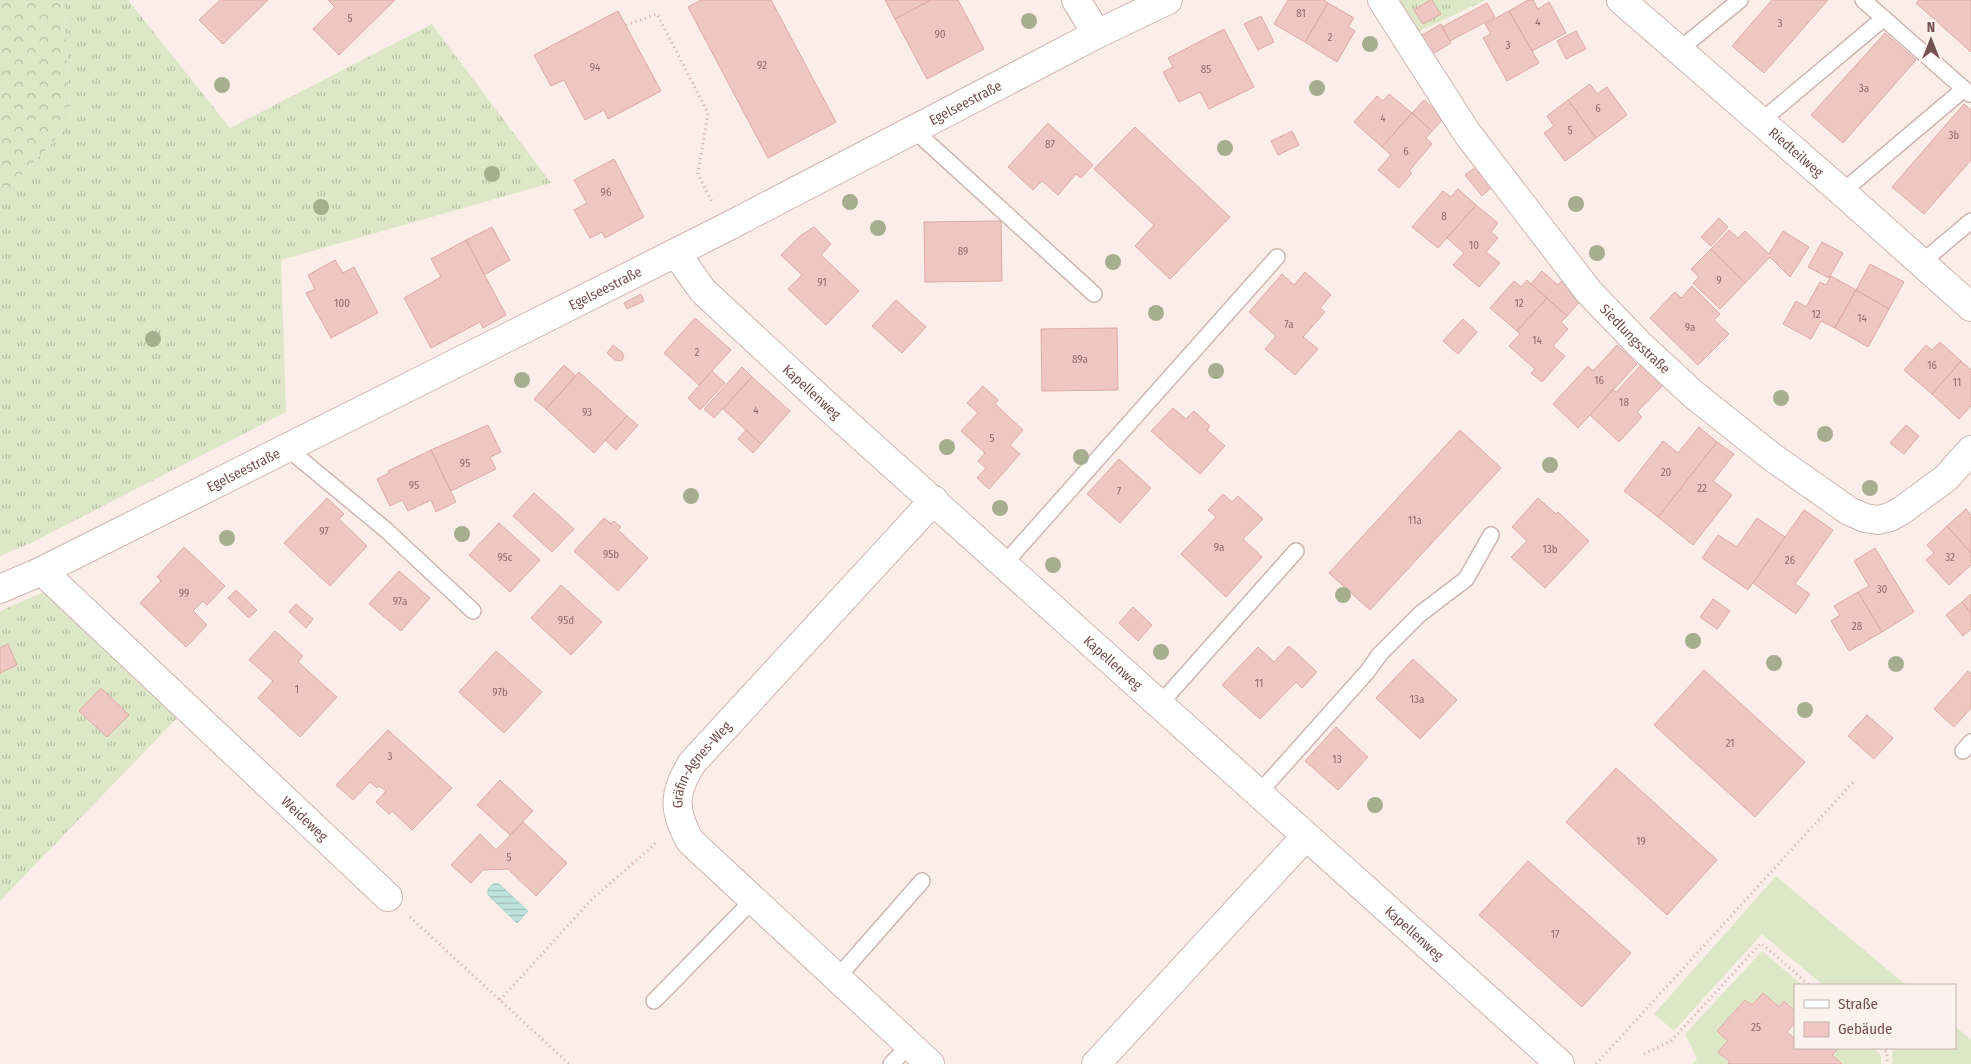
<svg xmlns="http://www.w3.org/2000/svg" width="1971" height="1064" viewBox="0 0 1971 1064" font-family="'Fira Sans Condensed',sans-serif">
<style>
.grass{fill:url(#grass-tufts)}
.forest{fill:url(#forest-crowns)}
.garden{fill:#dde7c7}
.water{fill:url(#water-rules);stroke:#a5d4ce}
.building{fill:#eec7c2;stroke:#dfaaa4}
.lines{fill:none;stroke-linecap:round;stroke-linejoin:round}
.lane-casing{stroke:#ceb6b2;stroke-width:18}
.street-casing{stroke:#ceb6b2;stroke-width:30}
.secondary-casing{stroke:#d0b5af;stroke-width:30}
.path{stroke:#d3aaa5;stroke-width:3;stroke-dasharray:1 4;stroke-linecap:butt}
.lane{stroke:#fff;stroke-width:15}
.street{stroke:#fff;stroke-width:28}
.secondary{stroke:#fff;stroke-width:28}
.tree{fill:#a7ad8f}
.labels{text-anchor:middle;stroke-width:4.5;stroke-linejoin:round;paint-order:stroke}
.number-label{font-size:11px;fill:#916e6b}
.street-label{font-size:14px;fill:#72514e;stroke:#fdf3ee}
</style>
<defs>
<pattern id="grass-tufts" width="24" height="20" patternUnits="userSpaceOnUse" patternTransform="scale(1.25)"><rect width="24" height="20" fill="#dde7c7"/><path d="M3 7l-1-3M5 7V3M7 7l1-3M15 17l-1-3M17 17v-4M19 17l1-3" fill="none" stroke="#b8bea4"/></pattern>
<pattern id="forest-crowns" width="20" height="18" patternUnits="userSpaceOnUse" patternTransform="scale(1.25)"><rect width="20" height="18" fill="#dde7c7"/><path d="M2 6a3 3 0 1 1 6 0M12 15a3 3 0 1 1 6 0" fill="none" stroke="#b8bea4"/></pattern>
<pattern id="water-rules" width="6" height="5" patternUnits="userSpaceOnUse" patternTransform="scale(1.25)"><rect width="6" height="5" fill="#bee3de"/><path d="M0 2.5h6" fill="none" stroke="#9fbab6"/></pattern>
</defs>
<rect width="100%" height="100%" fill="#fbeee8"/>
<path class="grass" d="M63 0H128L230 128 432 24 551 183 281 260 286 412 31 543 0 556V199L71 122Z
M1395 0H1486L1415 33Z
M58 586 187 708 0 901V611Z"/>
<path class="forest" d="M0 0H63L71 122 0 199Z"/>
<path class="garden" d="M1776 876 1906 985H1823L1762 934 1674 1031 1654 1014Z
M1762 951 1802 985H1795V1011L1784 1001 1779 1007 1763 993 1752 1005 1745 1000 1717 1031 1728 1041 1718 1052 1730 1062 1728 1064H1693L1697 1059 1685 1034Z
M1955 1026 1971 1040V1064H1892V1048H1955Z
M1836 1048H1873L1881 1055V1064H1842L1832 1055 1837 1049Z"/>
<path class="water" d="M493 884H499L528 911 517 923 488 895V889Z"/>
<path class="building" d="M220 0H268L223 44 199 20Z
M328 0H395L339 55 313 29 335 7Z
M701 0H771L836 122 768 158 688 7Z
M885 0H931L895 19Z
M931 0H958L984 49 927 79 895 19Z
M1288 0H1324L1328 3 1305 42 1274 24Z
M1430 0H1432L1441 14 1423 24 1414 10Z
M1528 0H1533L1538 9 1549 2 1566 33 1532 51 1509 11Z
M1772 0H1828L1764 73 1732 46Z
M1919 0H1971V52L1916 3Z
M1328 3 1354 18 1348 27 1355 31 1337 62 1305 42Z
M1487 3 1495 17 1450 41 1442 27Z
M618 11 661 91 608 119 604 110 585 120 564 80 551 86 534 55Z
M1509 11 1539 63 1507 81 1483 38 1491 34 1485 24Z
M1261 16 1274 42 1258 50 1244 24Z
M1441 24 1451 43 1429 56 1419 37Z
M1224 29 1254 87 1209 109 1200 92 1179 102 1163 72 1173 67 1168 58Z
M1576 31 1586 49 1566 59 1557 41Z
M1885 33 1916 60 1843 143 1811 115Z
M1590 84 1597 94 1607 87 1627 115 1596 138 1568 100Z
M1389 94 1412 113 1382 147 1354 122 1377 96 1383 101Z
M1424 100 1444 118 1432 131 1412 113Z
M1568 100 1596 138 1565 161 1544 133 1554 126 1547 116Z
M1964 104 1971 110V160L1924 214 1892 187Z
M1412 113 1432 131 1426 138 1432 144 1409 171 1412 173 1399 188 1378 170 1391 155 1382 147Z
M1048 123 1093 165 1081 178 1076 174 1058 195 1042 181 1033 190 1008 167Z
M1135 127 1230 217 1170 279 1135 246 1154 225 1094 169Z
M1292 131 1299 145 1278 155 1271 141Z
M614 159 644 217 605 238 602 232 590 238 574 210 587 203 574 180Z
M1476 167 1492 187 1482 196 1465 175Z
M1458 189 1476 205 1438 248 1412 227 1443 191 1451 197Z
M1476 205 1498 223 1491 232 1498 238 1486 252 1500 263 1479 287 1453 265 1464 253 1447 238Z
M1719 218 1728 227 1711 246 1701 237Z
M1001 221 1002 281 925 282 924 222Z
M492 227 510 260 484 275 466 240Z
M814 227 831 244 821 255 859 291 826 325 788 289 802 275 781 255 800 236Z
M1729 230 1738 238 1745 231 1769 254 1783 231 1809 247 1790 277 1770 257 1745 283 1711 249Z
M466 240 506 315 483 328 480 322 431 348 404 298 441 277 431 259Z
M1822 242 1843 253 1829 278 1808 267Z
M1711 249 1745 283 1720 309 1693 283 1699 277 1691 269Z
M335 260 343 273 354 267 378 313 331 338 306 293 315 289 308 275Z
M1870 264 1904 282 1889 309 1856 290Z
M1542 271 1558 285 1561 281 1582 299 1567 316 1531 284Z
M1305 272 1331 295 1320 308 1325 312 1303 337 1318 349 1295 375 1265 349 1276 336 1249 312 1282 274 1294 285Z
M1831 276 1856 290 1835 328 1821 321 1811 339 1783 324 1796 301 1806 307 1820 282 1826 285Z
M1527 280 1547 298 1517 331 1490 308 1514 281 1521 287Z
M1692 286 1720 314 1714 320 1729 334 1698 365 1650 318 1675 292 1681 298Z
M1856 290 1889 309 1868 347 1835 328Z
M641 294 644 301 627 309 624 303Z
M1547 298 1567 316 1561 322 1568 329 1553 346 1565 356 1542 382 1531 373 1535 369 1509 346 1520 334 1517 331Z
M896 300 926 327 902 353 872 326Z
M695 318 731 350 699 385 664 353Z
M1463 319 1477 332 1458 354 1443 341Z
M1117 328 1118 390 1042 391 1041 329Z
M1940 342 1961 361 1932 394 1904 370 1926 345 1932 350Z
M613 345 622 352 624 357 621 361 615 360 607 353Z
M1617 345 1637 364 1578 428 1553 404 1588 366 1593 371Z
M1961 361 1971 370V406L1959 419 1932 394Z
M1642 364 1663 385 1637 412 1642 417 1619 442 1590 415 1613 389 1616 392Z
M564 365 576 376 546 409 534 399Z
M742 367 752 377 714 418 704 409Z
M712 371 725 383 700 410 688 398Z
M579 372 627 416 594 453 546 409Z
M752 377 790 411 761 444 723 409Z
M983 386 998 400 995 404 1023 430 1010 445 1020 454 989 489 977 478 986 468 978 461 985 453 961 431 978 413 967 403Z
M1173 408 1186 419 1194 411 1210 426 1207 430 1225 446 1200 474 1151 431Z
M627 416 638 425 616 450 605 440Z
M488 425 501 452 490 457 496 469 451 491 431 450Z
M1906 425 1919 436 1904 454 1890 443Z
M1699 427 1717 442 1658 517 1624 491 1663 441 1678 453Z
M746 430 761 444 753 453 738 439Z
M1460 430 1501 468 1370 610 1329 573Z
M1717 442 1734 454 1713 481 1732 495 1693 545 1658 517Z
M431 450 456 502 436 512 431 500 408 511 402 500 390 506 377 479 389 473 388 471Z
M1119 459 1151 488 1120 523 1087 494Z
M534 493 574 529 552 552 513 516Z
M1223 494 1232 502 1238 496 1263 519 1243 539 1262 557 1226 597 1181 554 1216 517 1208 510Z
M327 498 344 514 339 519 367 546 330 586 284 543Z
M1538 498 1556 514 1558 512 1589 541 1545 588 1511 557 1527 541 1512 527Z
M1966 509 1971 515V553L1947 526Z
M1804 510 1833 530 1795 584 1810 594 1796 614 1753 583Z
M604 518 611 524 614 521 621 527 618 530 648 558 618 591 574 551Z
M1757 518 1785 537 1748 590 1702 558 1718 535 1737 547Z
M499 523 540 560 510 592 469 555Z
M1947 526 1971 553V565L1949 585 1926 560 1934 553 1927 545Z
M184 547 225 586 207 605 203 601 193 611 207 625 186 647 140 603 161 581 157 577Z
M1875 548 1914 612 1882 632 1858 592 1869 586 1854 561Z
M399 571 430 598 401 631 369 604Z
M561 585 602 622 571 655 531 618Z
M236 590 257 610 249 618 228 598Z
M1858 592 1882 632 1849 651 1831 621 1840 615 1834 606Z
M1971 594V613L1962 602Z
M1713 599 1730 611 1717 629 1700 617Z
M1962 602 1971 613V629L1963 636 1946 615Z
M296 604 313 619 306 628 289 612Z
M1133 607 1152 625 1138 641 1119 623Z
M275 631 303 656 298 662 337 697 300 737 258 698 273 681 249 660Z
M8 644 17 665 0 673V648Z
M1289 646 1317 672 1302 688 1296 682 1260 719 1222 685 1258 647 1274 662Z
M496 651 542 692 504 733 459 692Z
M1413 659 1457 700 1420 739 1376 698Z
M1704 670 1805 762 1755 817 1654 725Z
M1968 671 1971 674V708L1954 727 1934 709Z
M101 688 129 715 107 737 79 711Z
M1867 715 1893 738 1874 759 1848 736Z
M1336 727 1368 757 1338 790 1305 761Z
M388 730 452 788 412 830 392 811 389 814 376 802 386 791 379 786 377 788 370 782 353 800 336 785Z
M1616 768 1717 860 1667 915 1566 822Z
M500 780 533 811 510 835 477 805Z
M523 822 567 863 536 896 508 869 483 870 471 883 451 865 480 834 496 850Z
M1528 861 1631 953 1582 1007 1479 915Z
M1763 993 1779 1007 1784 1001 1795 1011V1023L1787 1032 1795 1039V1048H1805L1808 1050 1810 1048H1836L1838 1049 1832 1055 1842 1064H1728L1730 1062 1718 1052 1728 1041 1717 1031 1745 1000 1752 1005Z"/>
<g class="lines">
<defs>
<path id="lane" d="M1863 0 1970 94
M1679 50 1740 0
M1760 122 1884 18
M914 130 1094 294
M1842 192 1964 89
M1921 263 1971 221
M287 448 386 530 473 611
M1005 563 1277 257
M1159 705 1296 551
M1963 751 1971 742
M1258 794 1367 672 1380 654 1420 614 1466 579 1491 535
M837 978 922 881
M654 1001 753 900
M891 1064 909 1046"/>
<g id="street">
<path d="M1076 0 1097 34"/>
<path id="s1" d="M1382 0 1467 133 1589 292 1639 344 1693 394 1772 457 1849 511 1865 518 1878 520 1890 517 1901 511 1946 478 1971 450"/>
<path id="s2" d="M1621 0 1842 192 1971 307"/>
<path id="s3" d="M676 253 703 291 824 403 1560 1064"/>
<path id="s4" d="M42 571 388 897"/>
<path id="s5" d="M930 1064 690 841C673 810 673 793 692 763L934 500"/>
<path d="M1096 1064 1306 836"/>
</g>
<g id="secondary">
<path id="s6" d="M0 589 42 571 725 228 1097 34 1168 0"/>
</g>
</defs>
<use href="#lane" class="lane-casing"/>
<use href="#street" class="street-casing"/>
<use href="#secondary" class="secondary-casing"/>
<path class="path" d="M626 25 657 14 708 113 698 174 712 202
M410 917 569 1064
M500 1000 592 899 656 843
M1881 1048 1887 1052V1064
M1644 1054 1671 1041 1761 943 1809 985
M1596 1064 1855 780"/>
<use href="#lane" class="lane"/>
<use href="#street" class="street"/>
<use href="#secondary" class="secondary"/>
</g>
<g class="tree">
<circle cx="1029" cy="21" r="8"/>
<circle cx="1370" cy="44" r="8"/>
<circle cx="222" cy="85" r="8"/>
<circle cx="1317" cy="88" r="8"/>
<circle cx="1225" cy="148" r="8"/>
<circle cx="492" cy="174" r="8"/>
<circle cx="850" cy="202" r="8"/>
<circle cx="1576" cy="204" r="8"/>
<circle cx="321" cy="207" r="8"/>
<circle cx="878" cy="228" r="8"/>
<circle cx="1597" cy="253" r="8"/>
<circle cx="1113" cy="262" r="8"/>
<circle cx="1156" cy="313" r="8"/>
<circle cx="153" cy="339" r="8"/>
<circle cx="1216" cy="371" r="8"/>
<circle cx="522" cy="380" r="8"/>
<circle cx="1781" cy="398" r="8"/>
<circle cx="1825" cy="434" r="8"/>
<circle cx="947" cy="447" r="8"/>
<circle cx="1081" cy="457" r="8"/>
<circle cx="1550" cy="465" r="8"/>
<circle cx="1870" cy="488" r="8"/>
<circle cx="691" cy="496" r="8"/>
<circle cx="1000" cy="508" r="8"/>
<circle cx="462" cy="534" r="8"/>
<circle cx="227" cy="538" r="8"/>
<circle cx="1053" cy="565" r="8"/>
<circle cx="1343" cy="595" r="8"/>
<circle cx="1693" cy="641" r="8"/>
<circle cx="1161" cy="652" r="8"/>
<circle cx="1774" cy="663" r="8"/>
<circle cx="1896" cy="664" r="8"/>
<circle cx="1805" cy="710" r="8"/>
<circle cx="1375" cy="805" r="8"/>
</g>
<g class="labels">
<g class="number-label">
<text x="1301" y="17">81</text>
<text x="350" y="22">5</text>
<text x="1538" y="26">4</text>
<text x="1780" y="27">3</text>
<text x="940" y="38">90</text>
<text x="1330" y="41">2</text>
<text x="1508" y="49">3</text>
<text x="762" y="69">92</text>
<text x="595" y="71">94</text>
<text x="1206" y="73">85</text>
<text x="1864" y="92">3a</text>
<text x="1598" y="112">6</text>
<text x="1383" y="122">4</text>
<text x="1570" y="134">5</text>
<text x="1954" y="139">3b</text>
<text x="1050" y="148">87</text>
<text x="1406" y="155">6</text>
<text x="606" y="196">96</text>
<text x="1444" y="220">8</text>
<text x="1474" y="249">10</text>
<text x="963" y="255">89</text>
<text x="1719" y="284">9</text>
<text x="822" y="286">91</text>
<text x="342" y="307">100</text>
<text x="1519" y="307">12</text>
<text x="1816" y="318">12</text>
<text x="1862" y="322">14</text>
<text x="1289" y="328">7a</text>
<text x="1690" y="331">9a</text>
<text x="1537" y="344">14</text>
<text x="697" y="356">2</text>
<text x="1080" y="363">89a</text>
<text x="1932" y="369">16</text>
<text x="1599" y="384">16</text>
<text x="1957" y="386">11</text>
<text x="1624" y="406">18</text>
<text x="756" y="414">4</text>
<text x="587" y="416">93</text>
<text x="992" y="442">5</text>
<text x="465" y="467">95</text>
<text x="1666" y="476">20</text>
<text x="414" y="489">95</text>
<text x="1702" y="492">22</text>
<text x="1119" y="495">7</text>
<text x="1415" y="524">11a</text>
<text x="324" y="535">97</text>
<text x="1219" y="551">9a</text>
<text x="1550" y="553">13b</text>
<text x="611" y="558">95b</text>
<text x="505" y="561">95c</text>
<text x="1950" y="561">32</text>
<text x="1790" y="564">26</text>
<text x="1882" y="593">30</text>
<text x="184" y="597">99</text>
<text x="400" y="605">97a</text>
<text x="566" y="624">95d</text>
<text x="1857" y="630">28</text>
<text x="1259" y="687">11</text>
<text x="297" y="693">1</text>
<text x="500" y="696">97b</text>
<text x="1417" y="703">13a</text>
<text x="1730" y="747">21</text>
<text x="390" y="760">3</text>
<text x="1337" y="763">13</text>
<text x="1641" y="845">19</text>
<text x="509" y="861">5</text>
<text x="1555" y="938">17</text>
<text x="1756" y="1031">25</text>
</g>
<g class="street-label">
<text dy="5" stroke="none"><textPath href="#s6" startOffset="1081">Egelseestraße</textPath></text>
<text dy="5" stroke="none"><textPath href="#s2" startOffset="232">Riedteilweg</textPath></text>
<text dy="5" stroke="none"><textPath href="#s6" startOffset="676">Egelseestraße</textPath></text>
<text dy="5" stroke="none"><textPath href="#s1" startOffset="424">Siedlungsstraße</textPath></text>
<text dy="5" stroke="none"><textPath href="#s3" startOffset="195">Kapellenweg</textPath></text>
<text dy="5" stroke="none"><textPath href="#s6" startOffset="271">Egelseestraße</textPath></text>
<text dy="5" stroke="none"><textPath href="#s3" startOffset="600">Kapellenweg</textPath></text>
<text dy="5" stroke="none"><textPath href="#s5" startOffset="414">Gräfin-Agnes-Weg</textPath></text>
<text dy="5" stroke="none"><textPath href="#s4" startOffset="361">Weideweg</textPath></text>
<text dy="5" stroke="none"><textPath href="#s3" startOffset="1005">Kapellenweg</textPath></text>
</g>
</g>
<rect x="1794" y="984" width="162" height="65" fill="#fdf3ee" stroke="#c5b2ae"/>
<rect x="1804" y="1000" width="25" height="8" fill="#ffffff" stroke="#c5b2ae"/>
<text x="1838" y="1009" font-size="15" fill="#72514e">Straße</text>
<rect x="1804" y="1022" width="25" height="15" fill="#eec7c2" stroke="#c5b2ae"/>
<text x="1838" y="1034" font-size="15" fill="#72514e">Gebäude</text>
<g transform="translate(1931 40)" stroke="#fdf3ee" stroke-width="4" paint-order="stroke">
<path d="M0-4L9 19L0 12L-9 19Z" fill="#72514e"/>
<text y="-8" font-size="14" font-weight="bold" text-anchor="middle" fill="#72514e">N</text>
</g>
</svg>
